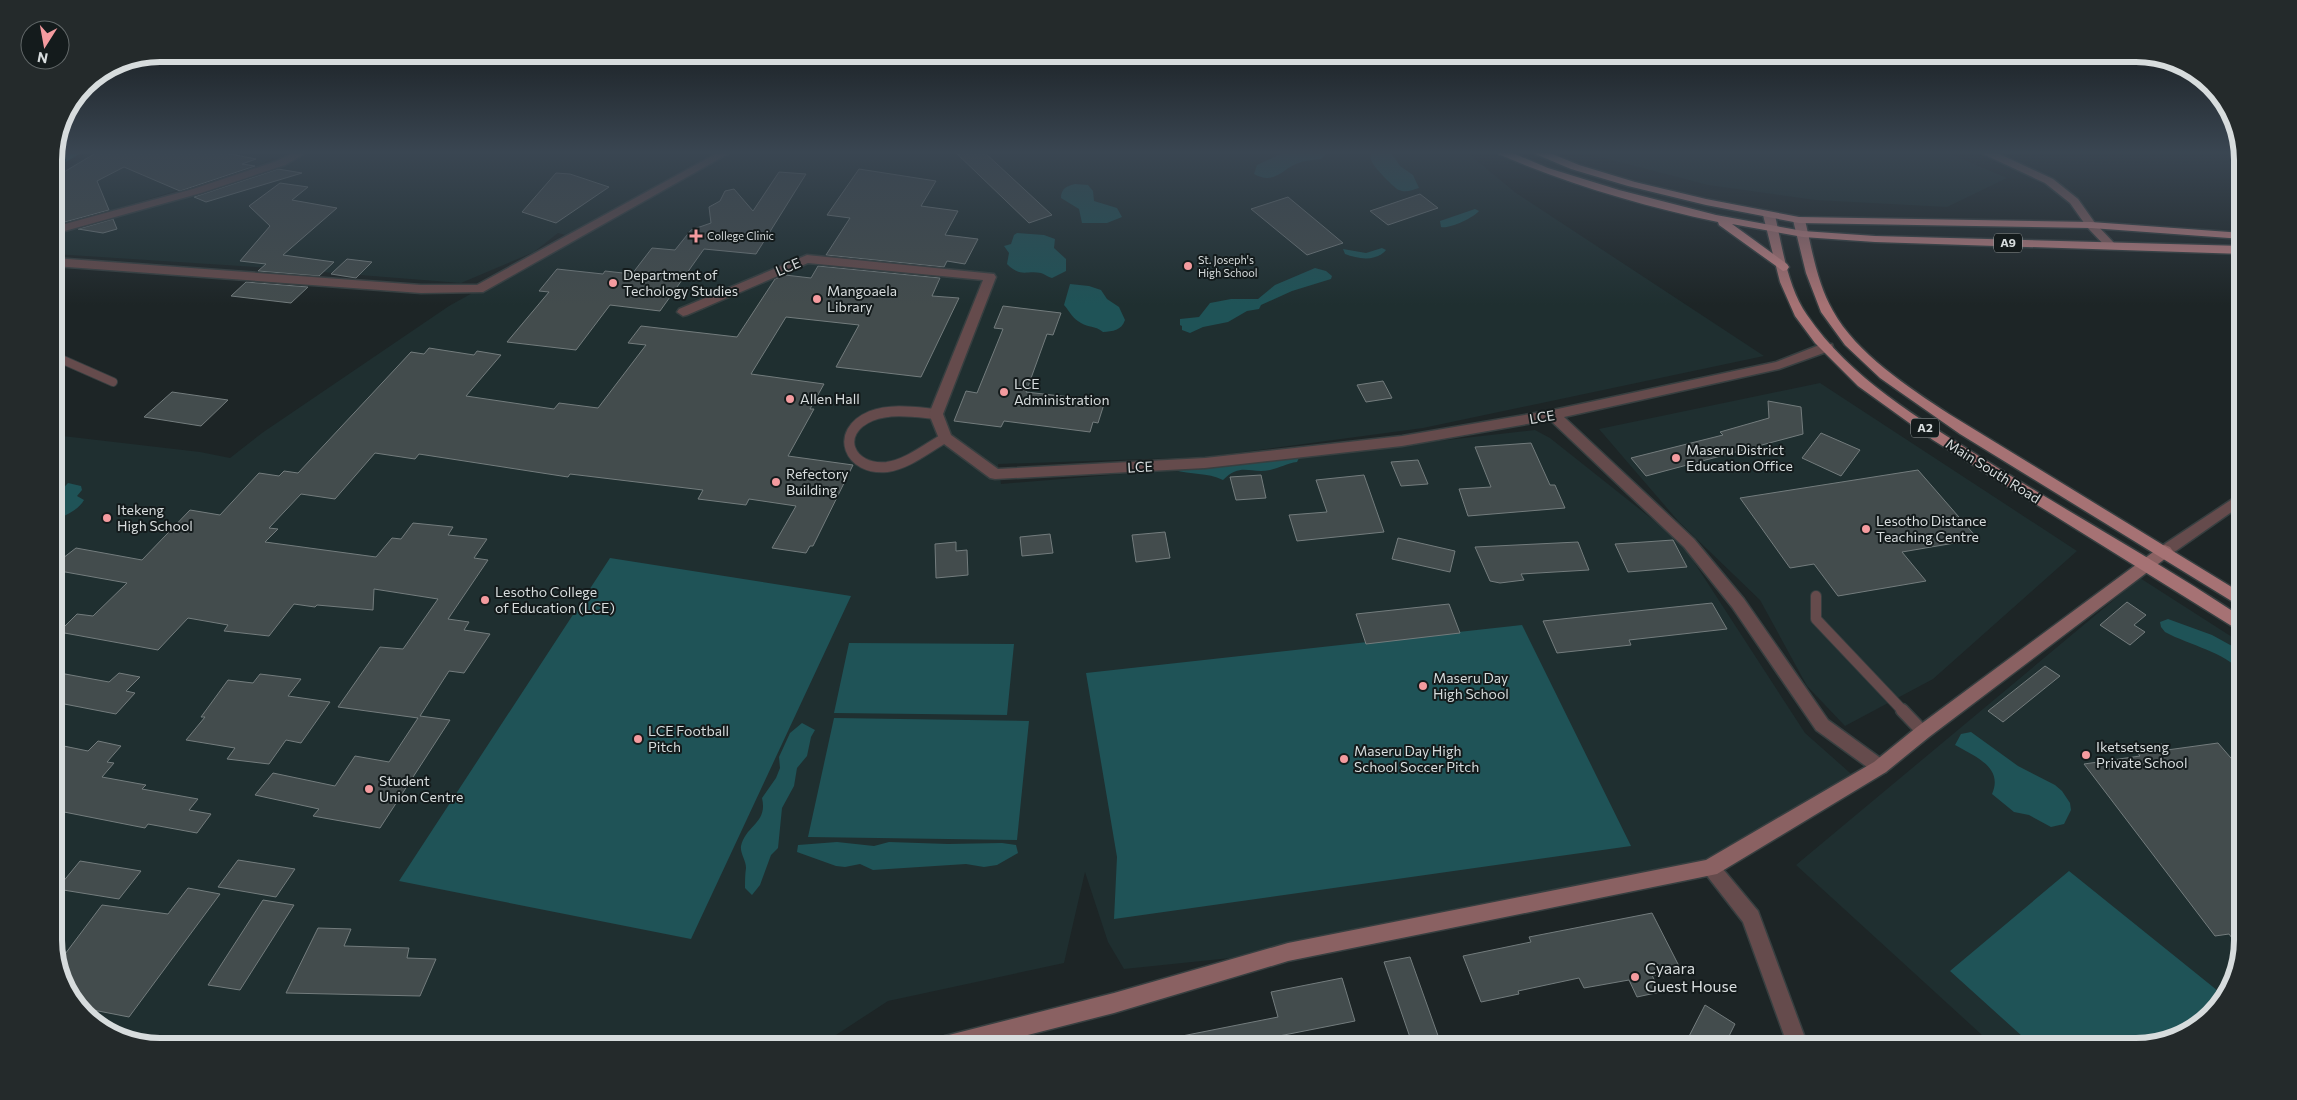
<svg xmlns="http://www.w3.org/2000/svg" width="2297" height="1100" viewBox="0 0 2297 1100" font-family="Commissioner,sans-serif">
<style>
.built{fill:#1f2f30}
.green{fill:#1f5357}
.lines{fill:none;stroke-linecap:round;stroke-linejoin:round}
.stream{stroke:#166e76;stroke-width:5.5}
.building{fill:#434c4d;stroke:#737c7d}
.lane-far2-casing{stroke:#373f40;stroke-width:10}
.lane-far1-casing{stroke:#373f40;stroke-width:12}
.lane-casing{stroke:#373f40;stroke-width:15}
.street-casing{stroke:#373f40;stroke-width:3}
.secondary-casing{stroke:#373f40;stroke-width:3}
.primary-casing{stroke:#373f40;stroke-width:3}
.highway-casing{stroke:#373f40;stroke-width:3}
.lane-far2{stroke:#654b4c;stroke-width:8}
.lane-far1{stroke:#654b4c;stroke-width:10}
.lane{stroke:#654b4c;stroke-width:12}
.street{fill:#654b4c;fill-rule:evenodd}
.secondary{fill:#8a6162;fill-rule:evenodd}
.primary{fill:#a67274;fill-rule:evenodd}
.highway{fill:#c08183;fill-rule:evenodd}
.poi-dot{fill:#f49b9f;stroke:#141b1c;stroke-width:2}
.labels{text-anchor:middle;stroke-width:4;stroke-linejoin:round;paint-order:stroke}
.far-poi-label{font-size:11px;fill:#d7dcdd;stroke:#141b1c;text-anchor:start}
.shield{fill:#141b1c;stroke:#9ca2a3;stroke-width:1}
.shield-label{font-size:12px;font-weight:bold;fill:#d7dcdd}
.street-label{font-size:14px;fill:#d7dcdd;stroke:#141b1c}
.poi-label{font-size:14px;fill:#d7dcdd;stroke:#141b1c;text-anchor:start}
.near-poi-label{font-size:16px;fill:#d7dcdd;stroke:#141b1c;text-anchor:start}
.rim{fill:none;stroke:#d7dcdd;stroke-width:6}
</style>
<rect width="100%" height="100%" fill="#1d2526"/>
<path class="built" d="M94 151H1465L1516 193 1764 356 1423 428 1206 457 998 464 1001 484 1207 467 1535 430 1550 438 1681 542 1805 733 1858 780 1710 868 1288 952 1124 969 1108 942 1085 872 1064 963 888 1001 819 1046H160L119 1038 72 999 54 947V435L200 452 230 458 262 433 449 306 573 237 558 233 534 252 461 283 271 268 54 254V235L293 163 272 158 260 165 54 228V176Z
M1585 151H1943L2007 178 1947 207 1815 200 1708 185 1604 158Z
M1820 383 2077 551 1933 679 1845 726 1807 686 1760 600 1679 522 1599 429Z
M2140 578 2243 644V940L2235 981 2196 1028 2137 1046H1994L1796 865Z"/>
<path class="green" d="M1287 151H1328L1321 159C1315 160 1308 160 1301 162 1283 167 1276 186 1254 174L1257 165Z
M1372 151H1390L1400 166 1413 175 1419 188C1412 190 1406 193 1399 190 1394 188 1374 167 1372 162 1370 158 1370 155 1372 151Z
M1075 184 1088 185 1093 191 1094 201 1117 208 1122 217 1107 223H1082L1079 209 1061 198C1061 188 1067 186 1075 184Z
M1475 209 1479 211C1473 218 1450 229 1441 227L1440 221Z
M1017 233 1044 235 1055 239 1054 248 1066 259V271L1052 278C1048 277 1044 274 1041 273 1026 270 1021 278 1007 264L1009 253 1004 246 1011 244 1014 235Z
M1382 248 1386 250C1376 262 1358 259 1345 254L1343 249 1366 253Z
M1315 268 1326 271 1332 276 1331 279 1292 291 1261 305 1259 309 1247 311 1228 322 1203 327 1190 333 1182 330V326L1180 325V319L1199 317 1210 303 1231 299H1258L1275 285Z
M1070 284 1089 286 1101 290 1107 299 1119 307 1125 320C1121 331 1113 331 1103 332 1094 325 1089 328 1081 323 1073 319 1070 312 1064 305Z
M1294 457 1299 458 1297 462C1287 463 1280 468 1270 470 1250 474 1241 462 1223 480 1207 472 1191 475 1174 470L1178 466Z
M68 483 81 486 82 490 77 496 84 500C78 511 65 514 54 523V498Z
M610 558 851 596 691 939 399 881Z
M2168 619 2212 635 2243 652V673C2223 651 2191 646 2165 632L2161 627 2160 622Z
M1522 625 1631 846 1114 919 1117 857 1086 673Z
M849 643 1014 644 1007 715 834 713Z
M834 718 1029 721 1017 840 808 837Z
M802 723 815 730 811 737 807 756 797 768 794 786 782 808 778 848 771 855 760 885 752 895 745 888C745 881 745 875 746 868 746 860 740 854 741 846 746 825 768 823 762 798L776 778 780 768 779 757 790 733Z
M1971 732 2018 766 2055 785 2062 791 2070 803 2071 810 2064 824 2051 827 2029 815 2014 812 1992 794C2004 767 1974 756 1955 745L1961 734Z
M837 842 874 846 889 842 948 844 1002 843 1016 845 1018 853 997 865 984 867 966 864 873 870 860 864 845 867 836 866 797 852 798 845Z
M2069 871 2223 995 2196 1028 2137 1046H2033L1950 971Z"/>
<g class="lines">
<path class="stream" d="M54 166 79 151"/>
</g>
<path class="building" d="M85 151H215L256 159 242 164 255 166 180 191 124 167 97 181 109 210 54 225V178L94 154Z
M954 151H983L1052 215 1029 223Z
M278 169 302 173 206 202 194 197Z
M859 169 936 181 921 206 958 211 945 235 978 239 965 264 947 261 944 267 826 255 850 218 827 215Z
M779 172 806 174 756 254 704 249 660 311 610 305 576 350 507 342 549 292 539 291 557 269 603 274 605 271 632 274 652 248 675 250 691 230 711 223 709 207 720 201 725 191 734 189 753 211Z
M556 173 570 174 609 187 556 223 522 212Z
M280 183 308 187 292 200 337 208 283 255 334 262 319 276 258 271 266 264 240 261 270 226 249 206Z
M1420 194 1438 208 1388 225 1370 211Z
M1288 197 1324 227 1343 243 1307 255 1251 209Z
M113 219 117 229 103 233 78 229Z
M347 259 372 262 356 278 331 274Z
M818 266 940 278 932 296 959 298 921 377 836 367 859 325 786 317 751 374 824 384 810 409H814L788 456 853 465 813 546H810L806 553 772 548 796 506 749 499 746 505 698 499 703 490 570 474 568 477 419 454 415 459 375 453 335 499 301 494 269 528 278 529 265 542 376 557 392 538 401 539 413 523 453 527 448 535 487 539 474 558 488 560 448 619 469 622 464 630 490 634 464 673 449 671 420 716 450 720 380 828 313 816 319 809 255 795 273 773 335 786 355 756 389 762 418 718 338 707 380 647 403 649 438 599 374 589 373 610 317 605 315 607 294 604 269 636 224 631 228 625 188 618 158 650 59 632 77 614 93 616 127 583 54 570V565L76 548 142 560 190 510 220 515 259 473 279 476 284 471 298 473 411 352 424 354 429 348 474 355 477 351 501 355 466 396 554 409 559 403 598 408 646 345 628 343 641 326 737 337 775 279 785 275 811 278Z
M246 282 308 287 291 303 231 296Z
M1003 306 1061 313 1053 335 1047 334 1026 392 1105 401 1098 423 1093 422 1090 432 1004 421 1001 427 954 421 966 391 977 393 1003 329 994 328Z
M1383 381 1392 398 1366 402 1357 385Z
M172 392 228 400 201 426 144 417Z
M1768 401 1801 407 1803 434 1646 476 1631 458 1723 435 1720 432 1769 418Z
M1821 433 1860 450 1841 476 1802 458Z
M1531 443 1550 485H1555L1565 508 1468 516 1459 489 1491 487 1475 447Z
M1418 460 1428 484 1401 486 1391 462Z
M1918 470 1978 539 1902 552 1926 581 1838 596 1814 564 1790 568 1740 498Z
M1261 475 1266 498 1236 500 1230 477Z
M1364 475 1384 532 1297 541 1289 515 1327 512 1316 480Z
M1165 532 1170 558 1136 562 1132 535Z
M1050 534 1053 553 1022 556 1020 537Z
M1398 538 1455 551 1450 572 1392 559Z
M1673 540 1687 567 1628 572 1615 544Z
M956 542V551L967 550 968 575 936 578 935 544Z
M1578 542 1589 570 1521 574 1524 580 1500 583 1490 581 1475 547Z
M2127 602 2146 615 2134 625 2145 632 2130 645 2100 625Z
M1712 603 1727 629 1629 640 1631 645 1557 653 1543 621Z
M1449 604 1460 633 1366 644 1356 614Z
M2045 666 2060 676 2003 722 1988 711Z
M54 672 109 682 119 673 140 677 126 691 135 693 116 714 54 702Z
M260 674 301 679 288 696 330 702 301 743 286 740 269 764 227 759 235 748 186 740 205 717H201L228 680 253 683Z
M98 741 121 746 107 762 114 763 102 777 146 785 142 789 198 799 189 810 211 814 197 833 148 824 145 828 54 810V744L88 751Z
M2218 743 2243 772V940L2241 950 2229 934 2215 936 2084 764 2140 756 2134 748 2162 744 2167 750Z
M238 860 295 869 276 897 218 887Z
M80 861 141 871 119 899 57 889Z
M188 888 220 894 129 1017 83 1008 72 999 59 962 102 905 168 914Z
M263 900 294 905 240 990 208 985Z
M1652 913 1680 968 1654 973 1656 975H1652L1660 992 1637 997 1629 980 1584 988 1579 978 1518 991 1519 994 1481 1002 1463 956 1531 942 1529 937Z
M318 928 351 929 344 946 409 948 407 958 436 959 420 996 286 993Z
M1410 957 1441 1044 1413 1046 1384 962Z
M1342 978 1355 1021 1279 1036 1281 1046H1178L1177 1037 1278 1017 1271 992Z
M1705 1005 1735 1024 1724 1046H1684Z"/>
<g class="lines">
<defs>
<path id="lane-far2" d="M54 356 113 382"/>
<path id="lane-far1" d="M936 414C915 412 891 408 871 416 833 432 849 471 887 467 908 464 927 448 945 438
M1816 596V619L1904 712"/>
<path id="lane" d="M1902 710 1923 732"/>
<path id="street" d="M296 151H309L285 165 201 193 54 234V227L193 189 277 161Z
M721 151H733L483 292 421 293 54 266V258L421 285H477Z
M807 255 994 274 996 277 943 414 951 435 998 469 1205 458 1402 436 1553 410 1776 362 1822 344H1832L1833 347 1832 350 1779 369 1564 417 1694 539 1744 599 1828 720 1886 762 1889 767 1886 772 1880 774 1874 772 1816 730 1732 607 1684 547 1550 420 1402 446 1205 468 995 479 990 478 940 441 929 414 983 280 808 263 687 315 683 316 677 312 679 309Z
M2243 492V504L2170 555 2165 557 2160 555 2157 551 2160 547Z
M1710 860 1717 862 1758 911 1808 1046H1788L1743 922 1701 868 1703 862Z"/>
<path id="secondary" d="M1980 151H1993L2053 179 2078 199 2095 223 2115 244 2117 246 2115 248H2107L2087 227 2070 203 2045 183 1981 153Z
M2165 545 2170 547 2173 551 2170 555 1929 737 1886 772 1717 874 1288 961 1114 1013 984 1046H935L938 1039 945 1036 1114 993 1288 943 1706 860 1874 762 1917 727 2160 547Z"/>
<path id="primary" d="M1769 212 1775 215C1782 247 1788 288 1807 315 1850 378 1919 419 1982 458 2066 511 2154 559 2237 614L2243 619V633L1933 440 1858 386 1815 343 1795 316 1780 282 1763 215Z
M1799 217 1805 220C1812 250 1817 283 1833 311 1856 353 1909 388 1949 414L2243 594V608L1960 434 1880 378 1845 345 1821 312 1806 273 1793 220Z"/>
<path id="highway" d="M1495 151H1508L1548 168 1619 190 1716 215 1803 231 1875 236 2243 246V254L1875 242 1803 237 1732 224 1787 264 1789 267 1787 270 1783 271 1719 225 1718 222C1643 206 1567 184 1496 153Z
M1532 151H1545L1579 165 1635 182 1706 199 1799 217 2091 222 2243 233V239L2091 228 1799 223 1706 205 1628 186 1571 169 1533 153Z"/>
</defs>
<use href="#lane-far2" class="lane-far2-casing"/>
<use href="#lane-far1" class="lane-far1-casing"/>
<use href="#lane" class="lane-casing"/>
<use href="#street" class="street-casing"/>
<use href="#secondary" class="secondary-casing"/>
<use href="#primary" class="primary-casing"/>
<use href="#highway" class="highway-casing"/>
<use href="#lane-far2" class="lane-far2"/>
<use href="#lane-far1" class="lane-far1"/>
<use href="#lane" class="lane"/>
<use href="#street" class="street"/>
<use href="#secondary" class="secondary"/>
<use href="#primary" class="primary"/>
<use href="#highway" class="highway"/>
</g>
<linearGradient id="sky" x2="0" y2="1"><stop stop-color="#101415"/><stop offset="0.5" stop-color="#3a4652"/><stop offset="1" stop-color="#3a4652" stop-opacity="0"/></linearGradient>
<rect width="2297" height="305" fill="url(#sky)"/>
<g class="poi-dot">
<path d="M693.5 228.5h5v5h5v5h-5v5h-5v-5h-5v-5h5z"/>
<circle cx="1188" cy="266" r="5"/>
<circle cx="613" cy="283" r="5"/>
<circle cx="817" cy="299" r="5"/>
<circle cx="1004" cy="392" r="5"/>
<circle cx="790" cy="399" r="5"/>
<circle cx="1676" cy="458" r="5"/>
<circle cx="776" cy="482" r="5"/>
<circle cx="107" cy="518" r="5"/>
<circle cx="1866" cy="529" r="5"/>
<circle cx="485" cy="600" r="5"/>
<circle cx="1423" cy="686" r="5"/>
<circle cx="638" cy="739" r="5"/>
<circle cx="2086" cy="755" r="5"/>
<circle cx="1344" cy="759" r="5"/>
<circle cx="369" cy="789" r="5"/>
<circle cx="1635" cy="977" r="5"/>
</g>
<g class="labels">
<g class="far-poi-label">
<text x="707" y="240">College Clinic</text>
<text x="1198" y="264">St. Joseph's<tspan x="1198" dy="13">High School</tspan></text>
</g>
<g class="shield">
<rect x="1994" y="233.5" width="28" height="19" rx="4"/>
<rect x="1911" y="418.5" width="28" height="19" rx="4"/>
</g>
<g class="shield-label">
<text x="2008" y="247">A9</text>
<text x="1925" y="432">A2</text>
</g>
<g class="street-label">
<text transform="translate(788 267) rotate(-23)" y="5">LCE</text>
<text transform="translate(1542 417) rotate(-10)" y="5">LCE</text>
<text transform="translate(1140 467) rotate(-3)" y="5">LCE</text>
<text transform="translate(1993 471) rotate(32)" y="5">Main South Road</text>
</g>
<g class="poi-label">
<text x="623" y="280">Department of<tspan x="623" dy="16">Techology Studies</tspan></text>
<text x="827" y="296">Mangoaela<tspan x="827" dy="16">Library</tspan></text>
<text x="1014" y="389">LCE<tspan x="1014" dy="16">Administration</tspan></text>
<text x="800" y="404">Allen Hall</text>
<text x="1686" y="455">Maseru District<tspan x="1686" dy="16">Education Office</tspan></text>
<text x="786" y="479">Refectory<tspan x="786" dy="16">Building</tspan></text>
<text x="117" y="515">Itekeng<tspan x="117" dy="16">High School</tspan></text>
<text x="1876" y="526">Lesotho Distance<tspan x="1876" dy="16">Teaching Centre</tspan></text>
<text x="495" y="597">Lesotho College<tspan x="495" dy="16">of Education (LCE)</tspan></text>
<text x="1433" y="683">Maseru Day<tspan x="1433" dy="16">High School</tspan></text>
<text x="648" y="736">LCE Football<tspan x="648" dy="16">Pitch</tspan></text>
<text x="2096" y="752">Iketsetseng<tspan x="2096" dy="16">Private School</tspan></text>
<text x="1354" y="756">Maseru Day High<tspan x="1354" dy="16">School Soccer Pitch</tspan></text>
<text x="379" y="786">Student<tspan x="379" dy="16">Union Centre</tspan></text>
</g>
<g class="near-poi-label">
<text x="1645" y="974">Cyaara<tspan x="1645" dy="18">Guest House</tspan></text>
</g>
</g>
<path d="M0 0H2297V1100H0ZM160 62H2136A98 98 0 0 1 2234 160V940A98 98 0 0 1 2136 1038H160A98 98 0 0 1 62 940V160A98 98 0 0 1 160 62Z" fill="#242a2b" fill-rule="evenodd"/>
<path class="rim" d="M160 62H2136A98 98 0 0 1 2234 160V940A98 98 0 0 1 2136 1038H160A98 98 0 0 1 62 940V160A98 98 0 0 1 160 62Z"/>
<g transform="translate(45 45) rotate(191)"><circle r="24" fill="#141b1c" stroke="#626869"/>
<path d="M0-4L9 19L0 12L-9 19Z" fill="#f49b9f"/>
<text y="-8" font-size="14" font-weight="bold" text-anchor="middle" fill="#d7dcdd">N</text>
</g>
</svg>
